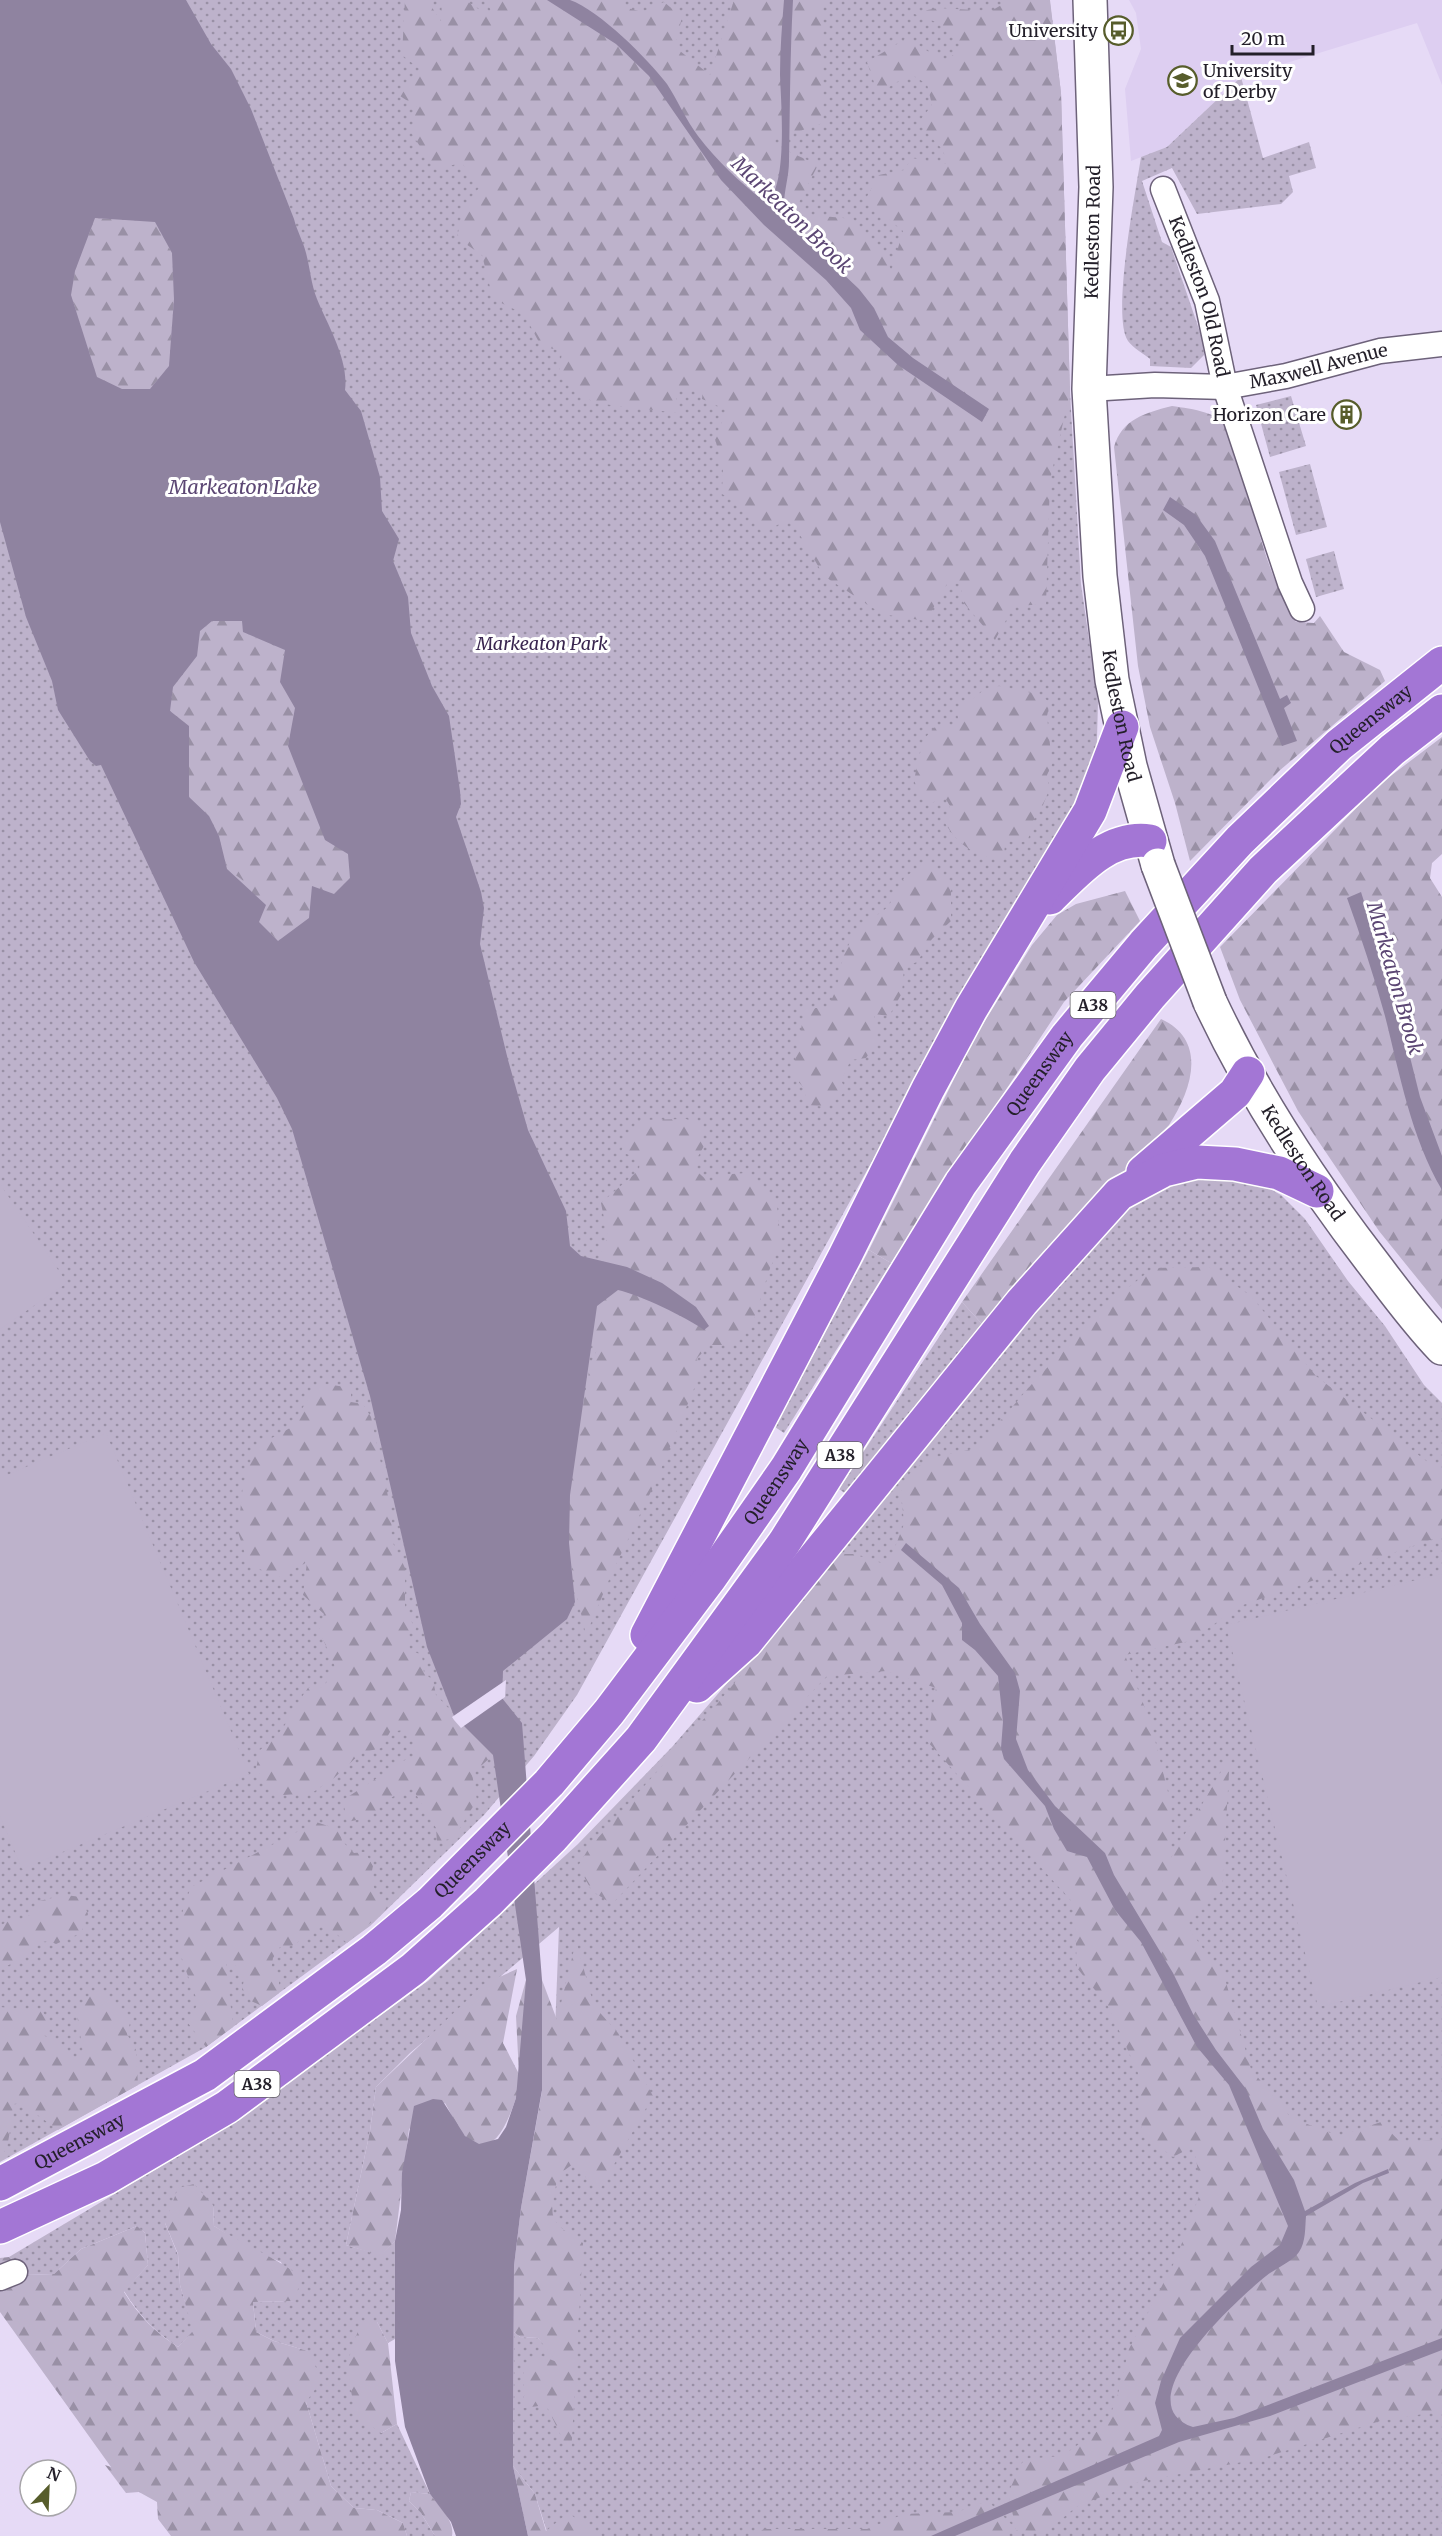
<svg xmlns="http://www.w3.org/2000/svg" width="1442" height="2536" viewBox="0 0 1442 2536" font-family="Merriweather,serif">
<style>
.built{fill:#ddcef1}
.grass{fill:url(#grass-dots)}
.forest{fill:url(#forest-firs)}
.garden{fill:#bdb2cb}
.water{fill:#8f83a0;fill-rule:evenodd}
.pier{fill:#e6daf6}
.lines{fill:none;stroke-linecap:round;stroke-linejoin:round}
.street-casing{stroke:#6d627a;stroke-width:27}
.secondary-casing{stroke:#6d627a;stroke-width:36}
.highway-casing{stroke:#fff;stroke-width:36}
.street{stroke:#fff;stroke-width:24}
.secondary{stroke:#fff;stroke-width:33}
.highway{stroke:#a376d5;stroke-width:33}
.secondary-bridge-casing{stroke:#6d627a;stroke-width:36;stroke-linecap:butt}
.secondary-bridge{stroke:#fff;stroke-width:33}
.labels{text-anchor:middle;stroke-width:6;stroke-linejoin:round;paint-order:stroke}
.shield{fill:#fff;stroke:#656269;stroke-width:1.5}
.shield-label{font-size:16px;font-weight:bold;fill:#231f29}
.poi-label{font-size:18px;fill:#231f29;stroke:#fff;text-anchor:end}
.street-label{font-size:18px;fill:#231f29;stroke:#fff}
.park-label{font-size:18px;font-style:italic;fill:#3a2650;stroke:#fff}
.water-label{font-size:20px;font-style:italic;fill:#5c4774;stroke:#fff}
</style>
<defs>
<pattern id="grass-dots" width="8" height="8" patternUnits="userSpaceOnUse" patternTransform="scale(1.5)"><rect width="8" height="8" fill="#bdb2cb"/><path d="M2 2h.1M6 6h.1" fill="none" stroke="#9990a5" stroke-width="1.8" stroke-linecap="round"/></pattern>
<pattern id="forest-firs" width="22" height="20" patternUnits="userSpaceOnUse" patternTransform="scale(1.5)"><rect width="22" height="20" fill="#bdb2cb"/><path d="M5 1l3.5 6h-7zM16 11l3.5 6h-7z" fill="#9990a5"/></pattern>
</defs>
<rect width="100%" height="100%" fill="#e6daf6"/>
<path class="built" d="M1129 0H1442V85L1417 23 1241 77 1167 147 1131 161 1125 89 1141 49 1136 13Z"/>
<path class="grass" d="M0 0H1050L1061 93 1070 392 1081 584 1098 702 1096 776 948 1024 577 1695 534 1756 484 1815 370 1926 206 2047 0 2162Z
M1241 77 1263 158 1309 142 1316 168 1289 176 1293 192 1281 204 1197 214 1172 168 1142 181 1162 242 1171 247 1203 341 1204 355 1191 368 1150 366V359C1144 354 1133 348 1128 341 1111 316 1136 190 1141 157L1167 147Z
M1291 396 1306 446 1270 457 1256 405Z
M1310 464 1327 527 1296 535 1279 472Z
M1334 551 1344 589 1316 597 1306 559Z
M1202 1173 1263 1185 1281 1195 1305 1219 1348 1281 1385 1326 1424 1385 1442 1403V2536H563L547 2532 535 2494 513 2466 514 2332 520 2337 538 2338 543 2343 559 1927 410 2053 376 2087 370 2131 346 2245 381 2255 395 2241V2339L388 2343 377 2322 381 2433 397 2424 430 2494 411 2492 409 2501 421 2513 435 2536H407L403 2523 377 2510 354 2508 331 2486 306 2402 308 2351 274 2341 256 2332 253 2302 295 2301 281 2262 251 2250 214 2226 213 2205 165 2223 178 2255 180 2285 194 2331 178 2347C154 2331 140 2316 124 2291L148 2265 145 2233 137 2226 81 2249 54 2274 26 2275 9 2257 220 2131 428 1981 578 1844 672 1747 761 1644 993 1361 1132 1199Z
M869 1250 891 1263 784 1433 775 1427Z
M962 1302 982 1324 846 1494 839 1489Z"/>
<path class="forest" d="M405 0H427L441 21 442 0H465L495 20 486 0H625L624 7 642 12 664 2 682 17 675 47 710 75 734 0H822L823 123 768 142 818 165 797 206 812 215 853 219 888 260 891 272 903 231 865 200 879 175 904 170 912 158 947 164 943 150 918 123 932 105 927 84 910 74 878 94 867 62 907 38 945 62 963 46 941 24 912 13 938 8 991 11 1010 0H1046L1050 3 1061 93 1070 392 1050 480 1046 604 1014 606 995 640 963 602 961 584 948 582 926 621 882 614 824 576 790 518 763 533 736 502 722 494 723 467 715 439 727 410 702 399 703 389 675 391 679 413 594 403 559 376 562 351 541 346 524 314 493 299 482 255 457 238 463 207 479 188 462 163 434 169 411 132 417 107 400 96 406 82 422 71 402 55Z
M95 218 155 222 172 253 174 299 169 366 150 389H122L97 377 71 295 75 271Z
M1172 406C1192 409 1222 412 1233 433 1241 448 1243 471 1247 487 1259 534 1270 580 1296 622L1314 623 1320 616 1344 652 1380 670 1385 681 1279 771 1190 861 1175 803 1150 727 1138 666 1114 447C1122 419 1145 413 1172 406Z
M213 621H243V633L285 650 280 682 296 708 288 746 348 853 350 878 309 918 278 941 259 922 244 881 227 869 219 836 209 816 189 797V726L170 711 173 687 197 656 200 631Z
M999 686 1037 694 1050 702 1047 716 1052 764 1047 775 1049 790 1041 810 1033 821 1028 840 1019 843 1005 840 1004 860C976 857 959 846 945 823L950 806 944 796 929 805 918 791 914 780 923 740 936 726 959 725 957 711 985 689Z
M1442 737V854L1432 863 1430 878 1442 897V1309L1379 1231 1298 1111 1240 1000 1220 947 1380 784Z
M929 859 951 888V921L932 939 917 962 904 967 902 993 889 1016 874 1014 877 1042 866 1058 851 1060 841 1080 846 1091 827 1107 806 1105 805 1089 792 1075 805 1009 828 1007 837 988 843 957 855 931 888 907 904 878Z
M1125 891 1140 921 1064 1002 891 1263 869 1250 975 1037 1032 945 1057 915 1076 904Z
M1161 1019C1209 1041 1191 1091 1169 1125L982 1324 962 1302Z
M686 1119 701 1124 704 1146 692 1167 710 1183 718 1175 746 1173 777 1206 781 1242 769 1271 752 1326 734 1345H710L696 1359 703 1367 656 1481 611 1575 586 1635C579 1605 572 1575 569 1544 565 1485 581 1423 590 1365L597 1350 587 1326 612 1275 600 1249 608 1238 601 1203 639 1170 640 1159 621 1152 627 1136 639 1120Z
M1209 1267 1251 1296 1316 1376 1442 1473V1536L1240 1606 1190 1641 1125 1655 1151 1724 1171 1804V1858L1230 1756 1222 1891 1184 1922 1225 1979 1251 2069 1291 2118 1339 2136 1381 2122 1400 2142 1442 2140V2411L1380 2421 1263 2458 1138 2482 1076 2507 1046 2532 1016 2530 1003 2536H752L764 2529H867L904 2514 957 2512 988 2501 1016 2529 1008 2493 1024 2459 1062 2456 1106 2425 1117 2398 1129 2349 1176 2259 1201 2191 1194 2146 1173 2157 1142 2134 1138 2073 1108 2006 1077 1968 1074 1904 927 1741 936 1688 886 1671 827 1676 612 1904 592 1891 578 1866 589 1848 718 1703 840 1554H853L888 1565 904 1524 901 1491 910 1473 928 1459 977 1448 1037 1378 1119 1295 1153 1268Z
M318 1383 346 1387 351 1393V1402L363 1404 371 1417 392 1515 391 1539 405 1568V1611L416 1629 407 1635 410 1650 422 1655 424 1673 433 1680 436 1695 493 1755 472 1774 477 1800 454 1838 437 1842 436 1828 411 1786 384 1802 371 1817 347 1822 343 1800 405 1760 414 1759 415 1739 403 1730 390 1732 381 1748 361 1753 334 1778 312 1793 283 1795 271 1790 256 1769 260 1750C286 1732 290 1713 308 1688L323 1687 336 1669 319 1630 324 1614 303 1595 307 1562 277 1578 248 1563 238 1532 243 1485 255 1447 290 1428Z
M316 1822 340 1830 342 1841 354 1853 365 1852 373 1866C368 1885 377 1895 390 1906L347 1943 325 1924 292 1946 280 1947 273 1958 271 1970 279 1975V1993L262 2006 251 2001 242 1990 244 1979 235 1965 226 1962 233 2027 206 2047 188 2023 198 2003C179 1948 169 1945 191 1887Z
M65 1895 81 1897 88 1914 81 1933 56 1944C43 1938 35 1944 25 1951L24 1958 0 1969V1926L8 1921 27 1918 39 1901Z
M576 1941 594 2006 618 2033 653 2096 599 2191 573 2164 558 2175C550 2218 545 2219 583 2243L571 2456 546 2405 524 2408V2367L539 2355 557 2362 538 2338 520 2337 514 2332V2266L521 2208 542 2091 516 2098C509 2118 493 2166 464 2135 456 2127 451 2113 445 2103L409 2129 395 2241 381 2256 346 2245 370 2131 376 2087 484 1984 517 1969 503 2043 519 2074 516 2016 526 1980H542L557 2020Z
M97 1989 109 1996 130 2023 127 2034 136 2050 138 2085 58 2130 21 2103 14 2104C9 2123 12 2144 0 2159V2007L42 2011 51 2023 43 2035 65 2046 72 2058H84L76 2009Z
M194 2184 213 2205 214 2226C243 2244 275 2257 301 2277L295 2301 253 2302 256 2332 274 2341 308 2351 322 2380 306 2402 331 2486 354 2508 377 2510 403 2523 407 2536H171L158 2519 157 2502 139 2492 126 2493 105 2465 111 2467 0 2312V2258L9 2257 26 2275 54 2274 81 2249 137 2226 145 2233 148 2265 124 2292C140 2317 154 2331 178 2347L193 2331 180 2285 178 2254 165 2223 178 2188Z
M363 2321 377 2322 388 2343 397 2424 381 2433 356 2415C347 2372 343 2361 363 2321Z
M513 2466 535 2494 546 2531 568 2513 602 2536H528Z
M411 2492 430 2494C439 2506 455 2521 452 2536H435L421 2513 409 2501Z"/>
<path class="garden" d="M0 1184 67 1283 0 1329Z
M106 1433 249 1774 22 1869 0 1816V1478Z
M1442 1574V1977L1318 2007 1226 1625Z"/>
<path class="water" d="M0 0H186L211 44 231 69 251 109 294 219C297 231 303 241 306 253 310 268 311 284 317 299 328 326 349 360 345 390L361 411 380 477 382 511 399 539 393 561 408 597 411 633 432 686 449 716 460 791 461 804 456 817 481 892 484 908 480 944 508 1060 528 1130 566 1211 570 1246 581 1256 627 1267 662 1283 696 1307 709 1326 704 1330C688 1318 638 1294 618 1290L597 1306 570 1495 569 1543 575 1602 567 1619 503 1671 502 1698 522 1723 542 1980V2090L521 2208 514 2266 513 2466 528 2536H456L451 2522 430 2494 405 2427 395 2361V2241L401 2210 402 2173 414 2106 433 2099 442 2100 465 2136 479 2144 498 2139 506 2127 516 2098 526 1980 493 1755 454 1716 427 1647 370 1396 292 1129 277 1098 194 962 101 765 96 766 90 761 58 710 52 681 26 617 0 522ZM95 218 155 222 172 253 174 299 169 366 150 389H122L97 377 71 295 75 271ZM212 621H242L243 632 285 650 280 682 295 708 288 746 325 840 348 854 350 878 334 894 312 886 309 918 278 941 259 922 266 905 227 869 219 836 209 816 189 797V726L170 711 173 687 197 656 200 631Z
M547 0C554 0 564 0 570 0 599 10 649 60 667 84 678 101 686 120 698 136 718 162 741 184 767 203 788 184 781 104 780 75 780 50 782 25 784 0H793C790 54 790 108 789 161 789 182 780 200 786 220L859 289 874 308 888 337 913 358 989 409 982 422 898 365 860 330 851 308 826 280 764 225 721 180 649 76 616 44Z
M1170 497 1196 515 1215 541 1280 699 1287 695 1291 703 1284 708 1297 741 1282 746 1205 556 1184 525 1163 510Z
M1361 892 1397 1005 1420 1097 1442 1156V1190C1411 1137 1400 1075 1385 1016 1374 976 1361 937 1347 898Z
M906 1543 959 1588 980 1624 1015 1673 1020 1691 1016 1739 1028 1770 1055 1806 1105 1853 1114 1875 1173 1973 1193 2014 1216 2050 1246 2089 1263 2129 1294 2180 1305 2211 1355 2183 1388 2169 1389 2173 1363 2183 1306 2216C1305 2227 1306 2242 1299 2252 1292 2262 1276 2268 1266 2276 1240 2297 1122 2403 1193 2427L1234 2418 1442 2338V2350L1270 2416 1179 2442 955 2536H931L1159 2436 1162 2430 1155 2403 1161 2381 1180 2338 1251 2267 1280 2245 1288 2226 1229 2085 1197 2047 1141 1942 1115 1910 1087 1857 1067 1851 1054 1829 1045 1806 1004 1759 1001 1748 1003 1722 998 1676 975 1650 962 1640V1623L942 1585 901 1550Z"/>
<path class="pier" d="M506 1680 505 1697 461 1728 454 1720 452 1717Z"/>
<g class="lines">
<defs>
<g id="street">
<path id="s1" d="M1163 189 1207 301 1225 387 1290 583 1302 609"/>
<path id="s2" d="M1089 389 1155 385 1225 387 1286 376 1380 351 1442 344"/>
<path d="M0 2278 15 2272"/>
</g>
<g id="secondary">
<path id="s3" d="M1090 0 1096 187 1089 389 1100 576 1112 680 1130 766 1158 865"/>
<path id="s4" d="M1210 1002C1253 1094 1308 1178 1370 1259 1393 1289 1415 1320 1442 1348"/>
</g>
<g id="highway">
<path d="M1050 898C1078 871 1108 835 1150 841"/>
<path d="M1143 1172 1235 1093 1248 1073"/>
<path d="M647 1635 845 1256 928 1089 971 1009 1090 811 1122 727"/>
<path d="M697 1686 746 1642 1022 1302 1119 1194 1164 1170 1197 1162 1235 1164 1279 1173 1317 1191"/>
<path id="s5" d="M0 2184 205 2075 374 1950 430 1903 549 1783 609 1712 710 1578 786 1469 961 1183 1067 1036 1144 944 1240 840 1339 745 1442 663"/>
<path d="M0 2227 106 2178 227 2107 413 1969 488 1902 553 1837 641 1739 784 1543 1025 1162 1090 1069 1150 996 1263 870 1392 750 1442 711"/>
</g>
</defs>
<use href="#street" class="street-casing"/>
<use href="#secondary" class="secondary-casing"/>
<use href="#highway" class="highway-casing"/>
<use href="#street" class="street"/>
<use href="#secondary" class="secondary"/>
<use href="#highway" class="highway"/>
<defs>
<path id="secondary-bridge" d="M1158 865 1210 1002"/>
</defs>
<use href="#secondary-bridge" class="secondary-bridge-casing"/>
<use href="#secondary-bridge" class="secondary-bridge"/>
</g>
<defs>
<symbol id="bus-ring" viewBox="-11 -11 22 22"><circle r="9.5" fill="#fff" stroke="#575d2b" stroke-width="1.5"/><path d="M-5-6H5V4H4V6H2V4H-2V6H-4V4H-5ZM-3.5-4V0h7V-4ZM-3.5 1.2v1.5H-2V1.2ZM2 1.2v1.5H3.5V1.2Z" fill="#575d2b"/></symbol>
<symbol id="university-ring" viewBox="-11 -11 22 22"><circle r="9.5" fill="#fff" stroke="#575d2b" stroke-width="1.5"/><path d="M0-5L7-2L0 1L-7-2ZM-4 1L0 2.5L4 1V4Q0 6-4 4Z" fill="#575d2b"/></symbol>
<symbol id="building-ring" viewBox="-11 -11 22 22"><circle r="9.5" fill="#fff" stroke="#575d2b" stroke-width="1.5"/><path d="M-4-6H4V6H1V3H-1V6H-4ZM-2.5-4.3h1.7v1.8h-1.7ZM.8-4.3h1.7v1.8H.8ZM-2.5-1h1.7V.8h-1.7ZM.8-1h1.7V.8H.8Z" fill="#575d2b"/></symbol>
</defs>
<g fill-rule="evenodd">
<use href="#bus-ring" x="1102" y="14" width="33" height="33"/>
<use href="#university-ring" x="1166" y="64" width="33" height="33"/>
<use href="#building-ring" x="1330" y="398" width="33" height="33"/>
</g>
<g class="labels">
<g class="shield">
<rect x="1070.5" y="992" width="45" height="26" rx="4.5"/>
<rect x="817.5" y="1442" width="45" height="26" rx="4.5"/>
<rect x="234.5" y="2071" width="45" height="26" rx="4.5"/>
</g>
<g class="shield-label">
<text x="1093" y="1011">A38</text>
<text x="840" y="1461">A38</text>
<text x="257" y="2090">A38</text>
</g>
<g class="poi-label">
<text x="1098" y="37">University</text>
<text x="1203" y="77" text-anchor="start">University<tspan x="1203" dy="21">of Derby</tspan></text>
<text x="1326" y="421">Horizon Care</text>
</g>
<g class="street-label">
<text transform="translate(1093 232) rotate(-89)" y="6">Kedleston Road</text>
<text dy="6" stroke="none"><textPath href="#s1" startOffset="114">Kedleston Old Road</textPath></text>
<text dy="6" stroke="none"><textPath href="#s2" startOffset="232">Maxwell Avenue</textPath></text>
<text dy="6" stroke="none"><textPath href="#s3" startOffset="718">Kedleston Road</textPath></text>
<text dy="6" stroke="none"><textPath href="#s5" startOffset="2034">Queensway</textPath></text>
<text dy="6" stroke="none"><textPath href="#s5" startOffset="1548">Queensway</textPath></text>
<text dy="6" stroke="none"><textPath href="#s4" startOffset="186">Kedleston Road</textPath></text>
<text dy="6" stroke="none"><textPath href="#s5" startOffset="1062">Queensway</textPath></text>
<text dy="6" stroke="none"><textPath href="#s5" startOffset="576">Queensway</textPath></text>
<text dy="6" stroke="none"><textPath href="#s5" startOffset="90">Queensway</textPath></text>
</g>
<g class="park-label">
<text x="542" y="650">Markeaton Park</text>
</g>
<g class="water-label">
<text transform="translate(792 215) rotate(44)" y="7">Markeaton Brook</text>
<text x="243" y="494">Markeaton Lake</text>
<text transform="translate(1395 978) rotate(74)" y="7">Markeaton Brook</text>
</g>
</g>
<g transform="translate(48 2488) rotate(23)"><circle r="28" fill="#ffffff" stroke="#a7a5a9" stroke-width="1.5"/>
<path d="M0-4.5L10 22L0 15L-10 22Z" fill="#575d2b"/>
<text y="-9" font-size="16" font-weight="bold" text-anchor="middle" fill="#231f29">N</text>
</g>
<path d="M1232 45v9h81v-9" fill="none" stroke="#231f29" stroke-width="3"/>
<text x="1241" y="45" font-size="18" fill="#231f29" stroke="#ffffff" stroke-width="4.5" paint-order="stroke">20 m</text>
</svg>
